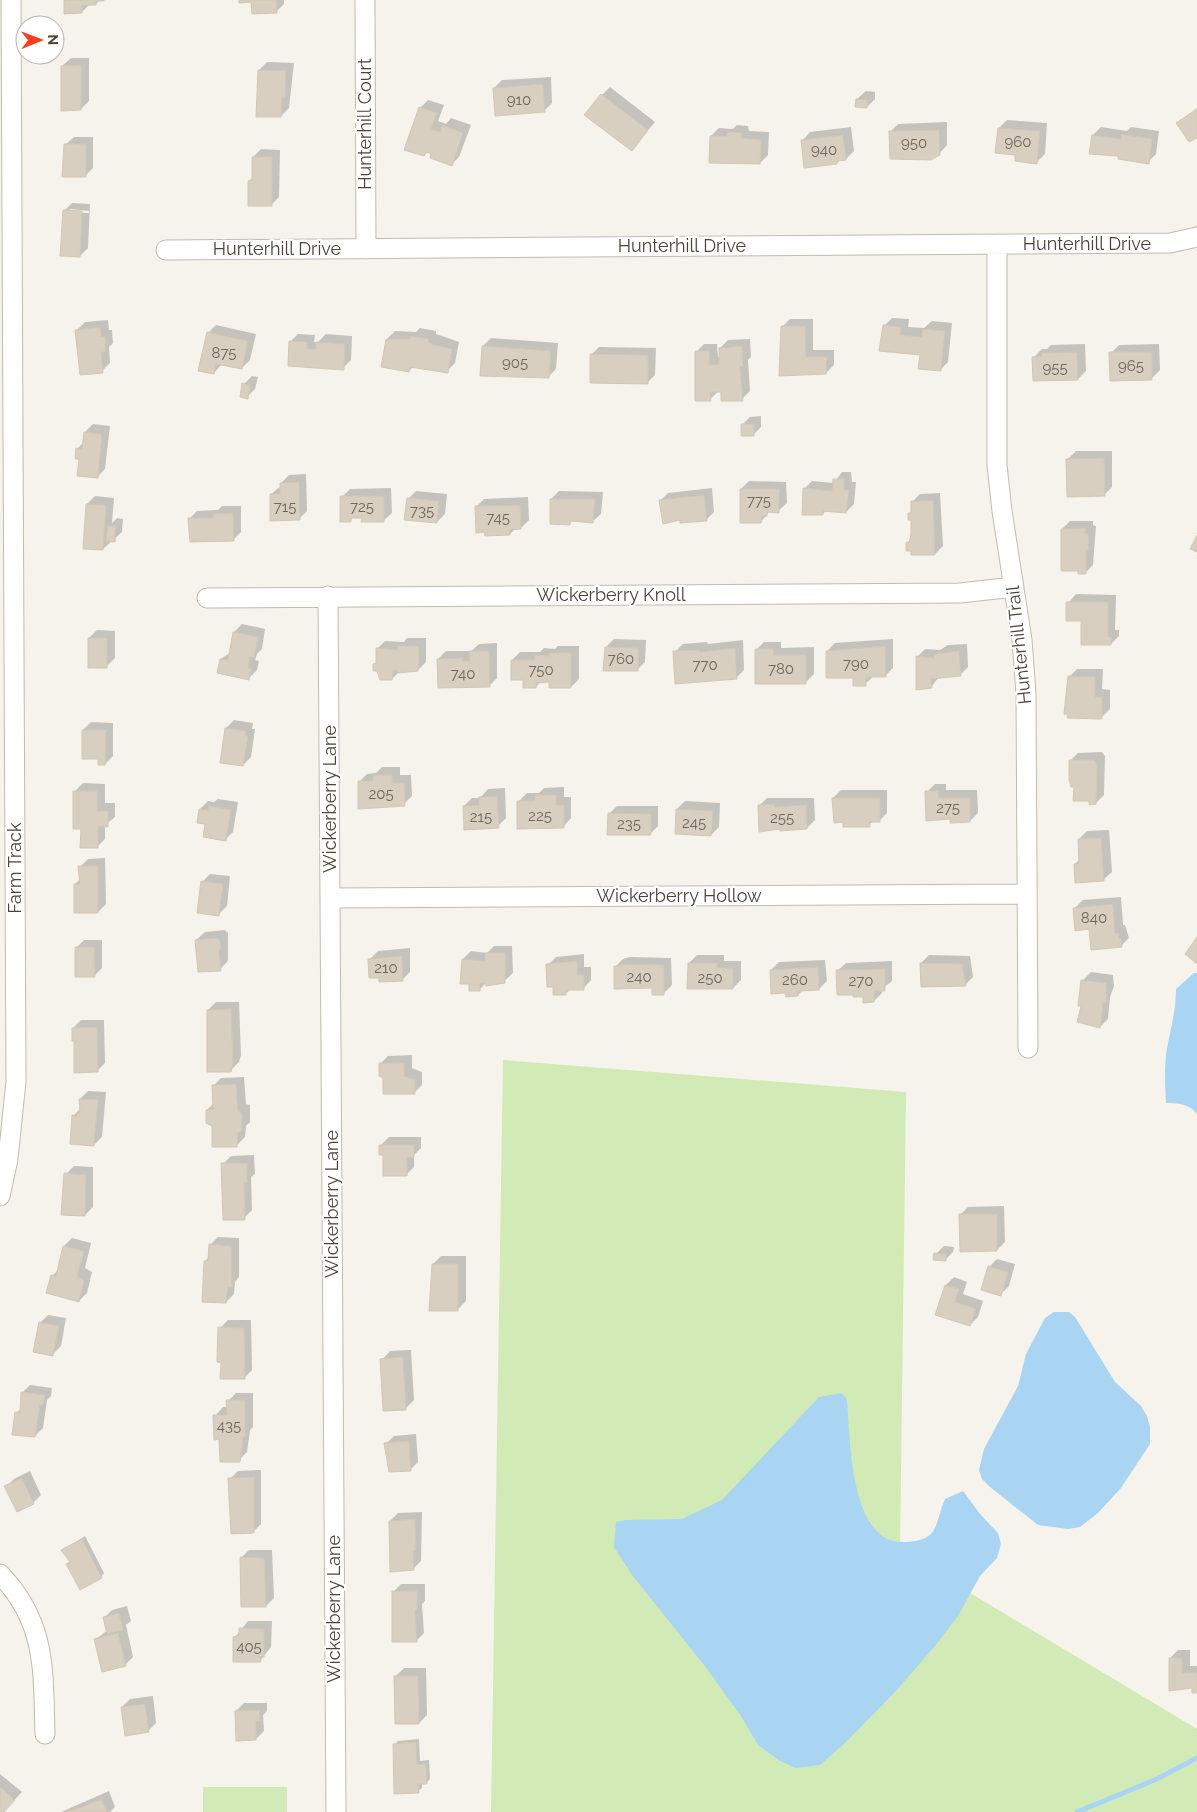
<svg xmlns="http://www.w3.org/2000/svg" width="1197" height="1812" viewBox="0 0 1197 1812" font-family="Raleway,sans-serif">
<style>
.green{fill:#d2eab5}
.water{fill:#a9d4f2}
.shadow{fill:#0003;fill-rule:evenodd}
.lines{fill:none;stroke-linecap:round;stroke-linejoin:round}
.stream{stroke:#a9d4f2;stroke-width:5}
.building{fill:#d8cfc1;stroke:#d3c7b4}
.street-casing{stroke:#c2bbae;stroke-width:21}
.street{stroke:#fff;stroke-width:19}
.labels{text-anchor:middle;stroke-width:4.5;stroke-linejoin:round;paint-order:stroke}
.number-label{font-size:15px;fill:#6e675b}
.street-label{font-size:18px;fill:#4b4439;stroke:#fff}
</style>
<rect width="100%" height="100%" fill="#f6f3ec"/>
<path class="green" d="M503 1060 906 1092 900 1551 1197 1729V1812H491Z
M203 1787H287V1812H203Z"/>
<path class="water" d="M1194 973H1197V1114C1190 1104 1178 1103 1166 1103 1165 1085 1164 1066 1167 1048 1171 1028 1176 1010 1176 989Z
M1054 1312H1069L1075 1317 1115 1382 1141 1406 1147 1416 1150 1427V1444L1121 1488 1098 1513 1080 1527 1068 1529 1038 1525 990 1487 982 1479 979 1470 984 1449 1018 1386 1026 1354 1045 1318Z
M841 1393 847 1399C850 1435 849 1542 902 1542 940 1542 934 1525 945 1499L963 1491 980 1514 998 1533 1001 1544 997 1558 980 1576 958 1616 935 1646 894 1693 845 1743 820 1765 796 1768 780 1761 758 1745 741 1716 704 1665 632 1575 614 1547 616 1522 626 1520 682 1519 722 1500 819 1397Z"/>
<path class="shadow" d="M65 0H104H100L96 4H90L82 12Z
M240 0H284V4L276 12 252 1Z
M71 58H89V101L81 109 62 66Z
M267 62 294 63 289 108 281 116 259 70Z
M551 77 552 103 544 111 494 88 502 80Z
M610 87 655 122 632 149 602 95Z
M866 91 875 92V99L867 107 857 99Z
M428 100 444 105 438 121 446 124 451 118 471 125 459 157 451 165 433 153 420 108Z
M1197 108V136L1178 123Z
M1007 120 1047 123 1045 154 1037 162 1017 154 999 128Z
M947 122V145L939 154 890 132 898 124Z
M737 125 748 126 749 131 769 132 768 155 760 163 711 136 719 128 733 129Z
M851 127 854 151 846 159 840 160 837 163 802 141 810 132Z
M1101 127 1127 131 1131 127 1159 131 1156 154 1148 162 1093 135Z
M74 137H93V168L85 176 65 145Z
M261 149 280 150 279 197 271 205 249 181 253 177V157Z
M72 203 90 204 88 248 80 256 64 211ZM70 209 89 211V213L70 212Z
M892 318 909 319 908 327 924 328 932 321 952 323 948 362 940 370 884 326Z
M790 319H813V350H834V365L826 373 780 375 782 327Z
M108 320 109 330H112L113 343 109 347 110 363 102 371 77 330 85 322Z
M216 325 256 334 250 360 242 368 222 364 214 373 208 333Z
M420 328 436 331V334L459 342 455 363 447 371 414 366 409 371 387 339 395 331 416 332Z
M298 334 315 335 314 342H318L326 334 352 336 351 360 343 368 290 342Z
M491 338 558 343 556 369 548 377 483 346Z
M750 339 751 357 748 360 750 391 742 399 719 391 710 399 696 352 704 344H717L718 357H720V348L728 340Z
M1085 344 1086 371 1078 379 1034 357 1042 349H1047L1051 345Z
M1159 344 1160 370 1152 378 1111 353 1119 345Z
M599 347 656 348 655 375 647 383 591 355Z
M252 376 258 377 255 389 247 397 244 384Z
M761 416V427L753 435 742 425 750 417Z
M93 424 110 426 105 469 97 477 80 458 77 449 84 442 85 432Z
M1076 451H1112V487L1104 495 1068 459Z
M842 472H851L852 482H856L854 504 846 512 826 510 823 514 804 489 812 481 834 483Z
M306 474 307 511 299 519 271 494 281 486V483L289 475Z
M749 481 786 482 787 503 778 511H770L761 522 741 489Z
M391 488 392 513 383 521 354 517 350 520 342 497 350 489Z
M712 488 714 512 706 520 681 518 660 501 668 493Z
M416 491 447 494 445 514 437 522 408 499Z
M559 491 603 492 601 514 592 522 573 520 569 524 551 499Z
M940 493 943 546 935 554 912 550 907 543 911 539 912 518 909 514 912 510V502L920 494Z
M95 496 114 498 112 523 117 518 123 519 122 532 103 549 87 504Z
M528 497 529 520 521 528H516L510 534 476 507 484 499Z
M222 506H241V532L233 540 189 519 197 511 218 510Z
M1070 521H1093V525L1096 526 1093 565 1085 573 1062 529Z
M1076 594 1116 595 1115 630H1119V636L1111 644 1083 620 1068 603Z
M242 624 265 629 262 649 257 654 255 660 259 661 257 670 249 678 221 659 231 652 234 632Z
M97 630 115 631V658L107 666 89 638Z
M407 638H426V662L418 670 399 672 392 679 374 664 377 661V649L385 641 404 642Z
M614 639 646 640 645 662 637 670 606 647Z
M893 639V668L885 676H874L865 684 827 651 835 643Z
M743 640 744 670 736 678 675 652 683 644 707 642 708 644Z
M764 642H781V648L814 647V674L806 682 756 650Z
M497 643V678L489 686 438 659 446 651H469V653L479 644Z
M967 644 968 667 960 675 939 677 931 687 917 657 925 649 940 650 948 645Z
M558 646H579V679L571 687 550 681H541L536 687 524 678 512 660 520 652H540L544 648 555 649Z
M1077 669H1103L1102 689 1110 690V709L1102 717 1069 677Z
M234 720 253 723 252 729H255L251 757 243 765 226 728Z
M91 722 113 723V756L105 764 83 730Z
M1102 752 1105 756 1104 795 1096 803 1076 785 1070 761 1078 753Z
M382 767H400V775H411L412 796 404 804 359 782 367 774 376 773Z
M83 783 105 784V803H115V817L105 825V839L97 847 82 828 75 791Z
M935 784H946V790H977L978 813 970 821 952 818 927 792Z
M564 787V797H571V818L563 827 519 801 527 793H539L544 788Z
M505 788 506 818 498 826 464 806 472 798H480L488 789Z
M841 790H887V813L879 821H874L869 825 833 798Z
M767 798H814L815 820 807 828 759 806Z
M218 799 238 802 233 832 225 840 207 823 200 809 208 801 214 802Z
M685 801 720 803 719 827 711 835 677 809Z
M617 806H658V826L650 834 609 814Z
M1109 830 1112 872 1103 880 1075 864 1080 859 1079 839 1087 831Z
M105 858 106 904 98 912 75 884 81 878 80 867 88 859Z
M210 874 230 876 227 906 219 914 202 882Z
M1121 897 1123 925H1125L1129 938 1121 946 1090 928 1075 908 1083 900Z
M225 930 228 933V961L220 969 196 940 205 932Z
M84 940H102V968L94 976 76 948Z
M494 946H512L513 973 501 984H487V982L480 989 463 959 471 951 487 953Z
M410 948V972L402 980 370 959 378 951Z
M584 954V967H591V980L583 989H571L566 993 554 985 548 965 556 957Z
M697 955H724V961H741V980L733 988 689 963Z
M929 955 970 956 973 977 965 985 921 963Z
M630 957 671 958 672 985 664 993 615 967 623 959Z
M825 960 827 981 819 989 803 990 798 995 771 970 779 962Z
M892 961V981L882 989V993L874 1001 837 971 846 963Z
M1091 972 1113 975 1114 986 1110 997 1108 1019 1100 1027 1082 1005 1083 980Z
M216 1002H239L241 1055 239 1062 231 1070 208 1010Z
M81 1020H104L105 1063 97 1071 76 1041 73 1028Z
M412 1055V1068L422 1072V1085L414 1093 384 1077 380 1064 388 1056Z
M244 1077 246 1104 250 1105V1122L246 1126 245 1137 237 1145 213 1125 207 1110 214 1103 213 1086 221 1078Z
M88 1091 106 1092 102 1137 94 1145 73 1116 81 1108 80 1099Z
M389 1137H421V1148L414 1155V1167L406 1175 384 1154 381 1145Z
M254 1155 255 1174 251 1177 252 1210 244 1218 223 1164 231 1156Z
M74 1166 93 1167V1207L85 1215 66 1174Z
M1004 1206 1005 1242 997 1250 960 1215 968 1207Z
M218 1237 239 1238V1277L235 1282 234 1294 226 1302 205 1261 209 1257 210 1245Z
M72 1238 91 1243 85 1268 92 1272 87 1293 79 1301 52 1276 59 1269 64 1246Z
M944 1246 954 1247 953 1252 945 1260 936 1254Z
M441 1256H466V1301L458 1309 433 1264Z
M997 1259 1015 1264 1009 1286 1001 1294 989 1267Z
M954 1277 967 1282 963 1294 983 1301 978 1317 970 1325 936 1314 946 1285Z
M48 1315 66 1318 61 1346 53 1354 40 1323Z
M228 1320H251L252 1370 244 1378 222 1361 220 1328Z
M411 1350 414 1400 406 1408 382 1360 390 1351Z
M30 1385 52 1388 51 1396 47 1400 43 1428 35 1436 16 1413 22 1408V1393Z
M236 1393H253V1427L250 1430 247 1452 239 1460 220 1438 215 1416 223 1407H228V1401Z
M416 1434 418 1462 410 1470 386 1444 394 1436Z
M261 1470V1524L253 1532 230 1479 238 1471Z
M30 1471 41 1495 33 1503 6 1487 14 1479Z
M422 1512 421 1561 413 1569 390 1521 398 1513Z
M85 1536 104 1573 101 1577 68 1564 71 1561 63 1550Z
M249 1550H272L274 1598 266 1606 242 1605 241 1558Z
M401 1584H425V1601L422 1604 424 1633 416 1641 393 1592Z
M127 1606 131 1621 126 1625 133 1657 125 1665 96 1639 108 1630 104 1618 112 1610Z
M248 1621H272L271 1647 260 1661 235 1637Z
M1178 1650H1190V1666H1197V1692L1170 1658Z
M404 1668H426L427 1715 419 1723 396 1676Z
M153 1696 156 1723 148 1731 122 1707 130 1699Z
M244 1703H267V1711L263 1715 264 1731 256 1739 236 1711Z
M419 1739 420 1761 429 1760 430 1779 427 1782 422 1783V1788L418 1791 395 1744 398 1741Z
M0 1774 22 1792 3 1812H0Z
M109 1791 115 1807 110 1812H61Z"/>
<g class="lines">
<path class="stream" d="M1077 1812 1157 1779 1197 1758"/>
</g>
<path class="building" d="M64 0H104V1H96V5H82V13L64 14Z
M239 0H276L277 13 252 14 251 2 239 3Z
M81 65V110L61 111V66Z
M258 70 286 71 285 97H282L281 117H256Z
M543 84 545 112 495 116 493 88Z
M601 94 648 130 632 151 584 115Z
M856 99 868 100 867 108 855 107Z
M419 107 437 113 431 129 440 132 442 125 463 133 452 166 430 158 431 154 427 152 424 156 404 150Z
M1197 109V138L1189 142 1176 123Z
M998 128 1040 131 1037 164 1015 161V155L995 153Z
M939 130 940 155 931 160 890 159 889 131Z
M728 132 741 133V138L761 140 760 164 709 163 710 136H726Z
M1121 134 1152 139 1149 164 1118 159V156L1089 154 1092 135 1121 139Z
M843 135 846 160 837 161V164L804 168 801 140Z
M64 144H86V177H62Z
M252 157H272V206H248V181L252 180Z
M63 210 82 211 80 257 60 256Z
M883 325 901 327 900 335 922 337V329L945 331 941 371 918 369 920 355 879 351Z
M781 326H805L806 357H827L826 374 779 376Z
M100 327 101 337H105V352H101L103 373 80 375 75 330Z
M207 332 248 341 242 369 216 364 214 374 198 371Z
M411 336 429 339 428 342 434 345 452 349 448 373 410 367 409 372 381 367 386 339H410Z
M289 341 307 342V349H316V342L345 344 344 370 288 366Z
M482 346 551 351 549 378 480 376Z
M742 346 743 366 740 367 743 401H721V392H710L711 401H695V351H709L710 365 719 364V348Z
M1077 352 1078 380 1033 381 1032 357 1042 356 1041 353Z
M1109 352H1152V380L1110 381Z
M590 354 648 355V384L590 383Z
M242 383 250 385 248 399 240 397Z
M741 424H754V436H741Z
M84 432 102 434 98 478 77 476 79 459H75L76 448 82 449Z
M1104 458 1105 496 1067 497 1066 459Z
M833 479H844V490H849L846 513 823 511V515H802L803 488 832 491Z
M299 482 300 520 270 521V494H280V483Z
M740 489H779V513L767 512V516H762L761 523H740Z
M704 495 707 521 680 523V520L663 524 659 500Z
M340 496H384V522H361L362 518H351V522H340Z
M407 498 439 501 437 523 404 520Z
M550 499H595L593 523 570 521V525L550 524Z
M911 501H933L935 555H911V551H906V542L909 543 911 534V520H908V513H911Z
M86 504 106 505 103 550 83 549Z
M520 505 521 529 509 530 510 535 485 536 484 532 476 533 475 506Z
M233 513 234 541 190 542 188 518H213V514Z
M108 526H116L115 542 106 541Z
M1085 528V533L1088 534 1089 550H1086V574H1078V571H1061V529Z
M1197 535V552L1190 549Z
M1066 602H1108V637H1111V645H1081V621H1066Z
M233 632 258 637 254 658 250 657 248 668H251L249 680 217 673 220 659 228 660Z
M88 638H107V668H88Z
M398 646H419L418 671 398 673 397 670H393L392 680H380L377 671H373V664L376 663V648L398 650Z
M885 646 886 677H866V686H853V678H826V651Z
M605 647 638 648V671H603Z
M735 648 737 679 675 684 673 651 699 650 700 652Z
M755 649H773L774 655H806V684H755Z
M469 651H489L490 687 438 688 437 659 462 658V661H470Z
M959 651 961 676 931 679 932 688 916 690V656L934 658V655L939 653Z
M549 653H571V688H549V682L536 683V688H523V680H511V660H535V655L549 656Z
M1068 676 1095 677V697H1102V719L1067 718 1068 715 1064 714Z
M225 728 246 731 245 736H248L243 766 220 763Z
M82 730H106L105 765H98V759H82Z
M1069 760H1094L1097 765 1096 804 1089 805V801H1073L1074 787H1071L1069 779Z
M373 775H392V783H404L405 806 358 809V781H373Z
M73 791H97V811H108V827L98 826V848H80L81 829H73Z
M925 791H939L938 798H970V822L950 823V819L926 821Z
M535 795H556V805H564V828L517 829V801H535Z
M497 796 499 828 464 830 463 806 479 805V797Z
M832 798H880V822H870V827H843V822L834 823Z
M775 804V807L806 805 807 829 780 831V829L759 832 758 805Z
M209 806 231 810 226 841 203 837 205 824 197 823 199 809 208 810Z
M676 809 713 811 711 836 675 834Z
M608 813 651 814V835H607Z
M1101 838 1104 881 1075 883 1074 864 1079 863 1078 839Z
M78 866H98V913H74V884H80Z
M201 881 223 884 219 916 197 913Z
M1113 904 1115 933H1118L1119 939H1121L1122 947 1091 950 1089 929 1075 931 1073 908Z
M1197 937V964L1185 954Z
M217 938 220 940 221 949H219L221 971 198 972 195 940Z
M75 947H94L95 977H75Z
M485 953H505V983L486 986V983H480V991H469V984H460L462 959 485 961Z
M402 956 403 981 379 982V978H369L368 959Z
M577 961V975H584V990H566V995H553V987H547L546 964Z
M688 963H717V968H733V989H687Z
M920 963 962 964 966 986 921 987Z
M621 964 664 965V995H652V988L614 989V966H621Z
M818 967 819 990 798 991V996L786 997 785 993 771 994 770 970Z
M885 969V991H874V1002L863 1003V997H853V995H837L836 970Z
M1081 980 1106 983 1107 995 1106 1003H1103L1100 1028 1077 1022 1081 1006H1078Z
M231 1009 233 1064 231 1072H207V1010Z
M97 1027 98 1072 74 1073V1041H72V1028Z
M379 1063H404V1076L415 1080V1094H383V1078L379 1076Z
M236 1084 238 1111 242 1113V1131L238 1132 237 1147H212V1126L206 1123V1110L213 1109 212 1085Z
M79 1099 98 1100 94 1146 70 1144 72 1115 77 1116 80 1111Z
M379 1145H414V1157L407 1158V1176H383V1155H379Z
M221 1163H247V1183H244L245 1220H223Z
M64 1173 86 1175 85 1216 61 1215Z
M959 1214H997V1251L960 1252Z
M209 1244 231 1246 232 1287H228L226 1303 202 1302 204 1261H208Z
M63 1246 84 1251 77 1276 84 1281 79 1302 46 1293 51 1275 56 1276Z
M934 1253 946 1254V1261L933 1260Z
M432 1264H458V1311H429Z
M988 1266 1008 1272 1001 1296 981 1290Z
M945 1285 959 1289 955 1302 976 1309 970 1326 935 1315Z
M39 1322 59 1326 53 1356 33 1352Z
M218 1327 244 1328 245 1379H220L221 1363 217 1362Z
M403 1357 406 1410 383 1411 380 1359Z
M21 1392 45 1395 43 1405H40L35 1437 12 1435 15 1412 20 1413Z
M226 1400H245V1436L243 1437 240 1462H220L219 1439 214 1440 213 1415H227Z
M409 1441 411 1471 389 1472 384 1443Z
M254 1477V1533L231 1534 228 1478Z
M22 1478 34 1504 17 1512 4 1486Z
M415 1519 416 1550 413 1551 414 1570 390 1572 389 1521Z
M82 1539 102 1578 80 1590 66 1564 70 1562 61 1550Z
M240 1557 264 1558 266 1607H241Z
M392 1591H417V1610L415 1611 417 1642H392Z
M119 1613 123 1630 107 1634 103 1617Z
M239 1628 264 1629V1657L260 1656 261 1662H233V1637L239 1635Z
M118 1633 126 1666 102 1672 94 1639Z
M1169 1658H1182V1673H1197V1693H1192V1688L1169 1691Z
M394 1676H418L419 1724H395Z
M145 1704 149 1732 125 1736 121 1707Z
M260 1710V1721H256V1740L236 1741 235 1711Z
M416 1742 417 1764H426L427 1784H418L419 1793 394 1794 393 1744Z
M0 1787 15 1800 4 1812H0Z
M101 1799 107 1812H66L82 1807Z"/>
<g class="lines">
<defs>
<path id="street" d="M365 0 366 249
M997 244V465L1002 511 1022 640 1026 694 1028 1048
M166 250 1170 243 1197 237
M328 596 336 1812
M207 598 960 593 1014 587
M331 898 1027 894
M0 1196 8 1159 16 1081 11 0
M0 1574C47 1623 43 1671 45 1734"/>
</defs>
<use href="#street" class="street-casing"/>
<use href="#street" class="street"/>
</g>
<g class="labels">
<g class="number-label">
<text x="519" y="105">910</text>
<text x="1018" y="147">960</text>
<text x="914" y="148">950</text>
<text x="824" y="155">940</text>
<text x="224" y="358">875</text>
<text x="515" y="368">905</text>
<text x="1131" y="371">965</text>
<text x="1055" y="373">955</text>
<text x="759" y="506">775</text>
<text x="285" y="512">715</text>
<text x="362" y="512">725</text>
<text x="422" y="516">735</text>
<text x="498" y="523">745</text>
<text x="621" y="664">760</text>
<text x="856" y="669">790</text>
<text x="705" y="670">770</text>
<text x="781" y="674">780</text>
<text x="541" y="675">750</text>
<text x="463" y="679">740</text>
<text x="381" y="799">205</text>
<text x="948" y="813">275</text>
<text x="540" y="821">225</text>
<text x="481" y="822">215</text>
<text x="782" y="823">255</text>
<text x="694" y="828">245</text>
<text x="629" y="829">235</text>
<text x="1094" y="923">840</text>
<text x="386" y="973">210</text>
<text x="639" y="982">240</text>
<text x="710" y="983">250</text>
<text x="795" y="985">260</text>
<text x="861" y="986">270</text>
<text x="229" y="1431">435</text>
<text x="249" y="1652">405</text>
</g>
<g class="street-label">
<text transform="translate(365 124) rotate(-90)" y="6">Hunterhill Court</text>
<text x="1087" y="250">Hunterhill Drive</text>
<text x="682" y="252">Hunterhill Drive</text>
<text x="277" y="255">Hunterhill Drive</text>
<text x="611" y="601">Wickerberry Knoll</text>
<text transform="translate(1019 645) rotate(-96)" y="6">Hunterhill Trail</text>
<text transform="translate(330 799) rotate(-90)" y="6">Wickerberry Lane</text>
<text transform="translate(15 868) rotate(-90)" y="6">Farm Track</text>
<text x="679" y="902">Wickerberry Hollow</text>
<text transform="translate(332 1204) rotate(-90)" y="6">Wickerberry Lane</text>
<text transform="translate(334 1609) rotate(-90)" y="6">Wickerberry Lane</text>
</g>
</g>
<g transform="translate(40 40) rotate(89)"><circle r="24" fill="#ffffff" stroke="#b7b4b0"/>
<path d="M0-4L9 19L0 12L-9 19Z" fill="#fc3f1d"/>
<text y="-8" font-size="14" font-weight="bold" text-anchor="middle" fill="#4b4439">N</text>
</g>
</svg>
